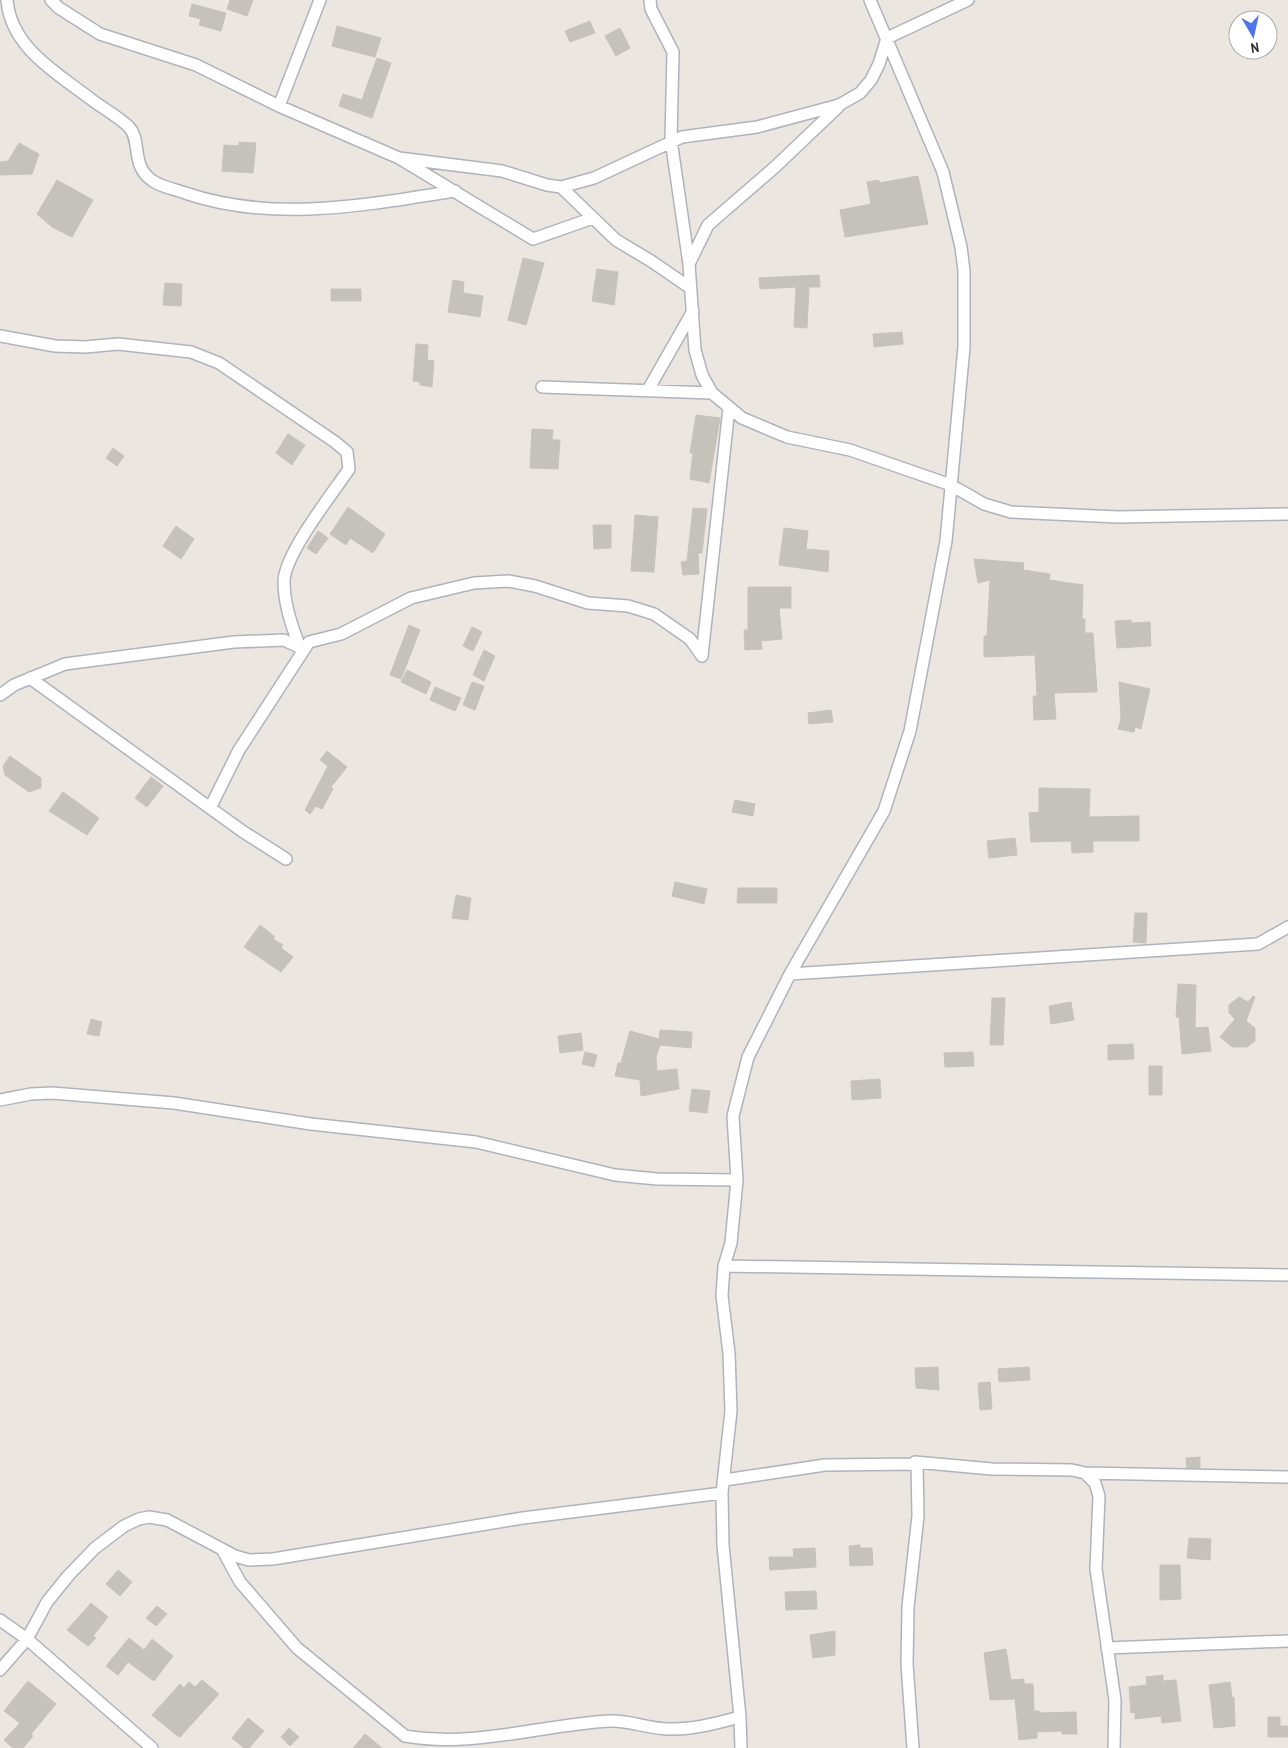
<svg xmlns="http://www.w3.org/2000/svg" width="1288" height="1748" viewBox="0 0 1288 1748" font-family="'Archivo Narrow',sans-serif">
<style>
.building{fill:#c5c1bb;stroke:#c8c2ba}
.lines{fill:none;stroke-linecap:round;stroke-linejoin:round}
.minor-casing{stroke:#b0b3bb;stroke-width:14}
.minor{stroke:#fff;stroke-width:11}
</style>
<rect width="100%" height="100%" fill="#ece6e0"/>
<path class="building" d="M230 0H253L247 16 227 9Z
M192 4 226 13 221 31 199 25 201 19 189 16Z
M590 21 595 33 570 42 565 31Z
M337 26 381 38 375 57 332 46Z
M620 28 630 48 616 56 605 36Z
M377 58 391 63 372 118 339 106 343 94 362 100Z
M239 142 256 143 253 173 222 171 224 145 239 146Z
M19 143 39 154 32 174 0 175V162L8 161Z
M918 176 928 224 845 237 840 210 871 204 867 182 879 180V183Z
M57 180 93 200 72 237 52 227 37 214Z
M523 258 544 263 526 325 508 320Z
M597 269 618 272 614 305 592 301Z
M819 275 820 287H809L807 328 794 327 796 287 760 289 759 278Z
M453 280 464 282 463 293 483 296 480 317 448 312Z
M165 283 182 284 181 306 163 305Z
M331 289H361V301H331Z
M902 332 903 344 874 347 873 334Z
M416 344 428 345 427 360 434 361 432 387 420 385V382L413 381Z
M696 415 720 418 709 483 690 479 693 453H690Z
M532 429 553 430 552 440H560L558 469 530 468Z
M288 434 305 445 292 465 276 453Z
M113 448 124 456 117 466 106 458Z
M348 507 385 534 373 553 350 538 346 545 330 534Z
M693 508 707 509 702 553H698L699 574 683 575 681 562 687 561Z
M635 515 658 517 654 572 631 571Z
M593 525H611V548L594 549Z
M176 526 194 539 181 559 163 546Z
M784 528 808 531 806 549 829 551 828 572 779 565Z
M318 531 328 538 316 554 307 548Z
M974 559 1024 563 1023 570 1050 574 1049 580 1083 585 1082 619H1085V633H1093L1097 692 1054 693 1056 719 1034 720 1033 696H1037L1035 655 984 657V636H987L990 580 978 583Z
M748 587H791V608H779L782 639 761 641 762 649 745 650 744 630H748Z
M1131 620V623L1150 622 1151 646 1117 648 1115 621Z
M409 625 420 630 401 679 390 675Z
M472 627 482 632 473 651 463 646Z
M484 650 495 656 484 681 473 675Z
M407 670 431 682 426 694 401 682Z
M472 682 484 686 475 710 463 705Z
M1119 682 1150 689 1141 729 1135 727 1134 732 1118 729 1121 719Z
M435 687 461 698 455 711 430 700Z
M831 710 833 722 809 724 808 713Z
M327 751 347 767 331 787 333 789 322 809 316 806 310 814 305 810 328 766 320 760Z
M10 756 41 778V788L29 792 5 775 3 766Z
M151 777 163 786 147 807 135 798Z
M1039 788 1090 789 1089 817 1139 816V841H1093V852L1072 853 1071 841 1031 842 1029 813 1039 812Z
M63 792 99 818 87 835 49 811Z
M735 800 755 804 753 816 732 812Z
M1015 838 1017 855 989 858 987 841Z
M675 882 707 889 704 904 672 896Z
M738 888H777V903H737Z
M456 895 471 898 468 920 452 918Z
M1135 913H1147L1146 943 1133 942Z
M260 925 275 937 273 939 283 945 281 948 293 957 281 972 244 947Z
M1178 984 1196 985 1195 1028 1208 1027 1211 1051 1182 1054 1179 1017H1176Z
M1253 996 1255 997 1246 1021 1255 1028V1041L1247 1047H1232L1220 1037 1235 1019 1229 1013V1005L1239 997 1248 1002Z
M992 998H1005L1003 1045H990Z
M1071 1002 1074 1020 1051 1024 1049 1006Z
M91 1019 102 1022 99 1036 87 1034Z
M660 1030 692 1032 691 1048 660 1045 656 1057 657 1071 677 1069 679 1089 641 1096 640 1080 615 1076 618 1063H621L630 1031 659 1039Z
M581 1033 583 1050 560 1053 558 1036Z
M1133 1044 1134 1059 1108 1060V1045Z
M585 1052 597 1055 594 1067 582 1064Z
M973 1052 974 1066 945 1067 944 1053Z
M1149 1066H1162V1095H1149Z
M880 1079 881 1098 852 1100 851 1081Z
M692 1089 710 1091 707 1113 689 1111Z
M938 1367 939 1390 916 1388 915 1368Z
M1029 1367 1030 1380 999 1382 998 1369Z
M990 1382 992 1409 980 1410 978 1383Z
M1200 1457V1468H1187L1186 1458Z
M1189 1538 1211 1539 1210 1560 1187 1558Z
M860 1545V1548H872L873 1565 850 1566 849 1546Z
M815 1548 816 1567 770 1570 769 1557H794L793 1549Z
M1160 1565H1180L1181 1599 1160 1600Z
M118 1570 132 1582 120 1596 106 1584Z
M816 1591 817 1609 786 1610 785 1592Z
M91 1603 108 1617 93 1636 96 1638 88 1646 67 1630Z
M157 1606 167 1614 156 1626 146 1618Z
M835 1631V1655L813 1658 810 1635Z
M129 1638 144 1650 152 1639 173 1656 154 1681 128 1662 118 1675 106 1666Z
M1006 1649 1011 1680 1024 1679V1684H1033L1034 1711H1039L1040 1713 1076 1712 1077 1734H1062V1731L1037 1732V1738L1019 1740 1015 1699 990 1700 984 1653Z
M1163 1675V1681L1176 1680 1181 1721 1162 1723 1161 1716 1135 1719V1712L1131 1713 1129 1687 1147 1685 1146 1677Z
M202 1680 219 1694 180 1737 176 1735 152 1715 180 1684 184 1688 189 1682 195 1687Z
M28 1681 56 1704 31 1734 33 1736 23 1748H13L4 1740 20 1723 4 1711Z
M1230 1682 1232 1698 1234 1697 1235 1726 1214 1728 1209 1685Z
M1268 1717H1280V1726H1288V1737H1268Z
M248 1718 264 1731 249 1748H244L232 1738Z
M289 1728 299 1737 290 1746 281 1737Z
M365 1734 382 1748H353Z"/>
<g class="lines">
<defs>
<path id="minor" d="M7 0C11 48 57 73 92 100 104 109 119 117 129 127 142 141 130 166 153 181 161 187 175 189 185 193 273 223 365 205 455 191
M51 0 59 8 100 34 196 65 279 106 399 158 533 239 593 218
M650 0 651 9 673 52 671 140 689 264 695 350 702 375 712 393 742 418 787 437 850 450 951 485 984 504 1011 512 1118 517 1288 514
M279 106 320 0
M399 158 502 171 547 185 561 187 594 178 682 137 757 127 839 105 860 93 871 80 879 64 887 38 968 0
M561 187 616 240 651 261 689 287
M689 264 708 225 775 167 838 107
M0 336 55 346 85 347 118 344 191 352 219 363 335 442 347 452 349 469C333 493 285 553 284 581 284 605 292 626 300 648
M542 387 712 393
M648 390 693 311
M702 656 729 408
M30 678 242 831 286 859
M0 695 14 685 65 664 234 642 284 640 303 649
M211 806 239 750 309 642 341 634 411 598 474 583 508 581 535 586 588 603 628 606 654 614 690 639 702 656
M790 974 1258 944 1288 927
M0 1100 31 1094 52 1093 174 1103 311 1124 476 1142 615 1175 657 1179 737 1180
M724 1266 1288 1275
M1085 1473 1288 1477
M725 1480 825 1465 917 1464 915 1462 992 1469 1072 1470 1085 1473 1095 1483 1099 1496 1096 1569 1115 1700 1114 1748
M222 1549 240 1582 297 1648 405 1736C475 1748 540 1725 609 1721 630 1720 649 1729 669 1729 693 1730 717 1723 740 1717
M0 1620 27 1639 152 1748
M1107 1648 1288 1641
M0 1670 27 1639 47 1602 68 1576 95 1548 124 1526 139 1519 149 1517 167 1520 235 1556 249 1560 273 1559 523 1518 722 1493
M741 1748 740 1717 723 1545 722 1493 731 1411 729 1353 722 1296 724 1266 731 1243 737 1180 733 1116 748 1057 790 974 884 811 910 731 946 541 964 347V271L961 247 943 172 870 0
M913 1748 907 1664 908 1607 918 1516 917 1464"/>
</defs>
<use href="#minor" class="minor-casing"/>
<use href="#minor" class="minor"/>
</g>
<g transform="translate(1253 35) rotate(171)"><circle r="24" fill="#ffffff" stroke="#ababab"/>
<path d="M0-4L9 19L0 12L-9 19Z" fill="#5074e9"/>
<text y="-8" font-size="14" font-weight="bold" text-anchor="middle" fill="#2c2c2c">N</text>
</g>
</svg>
